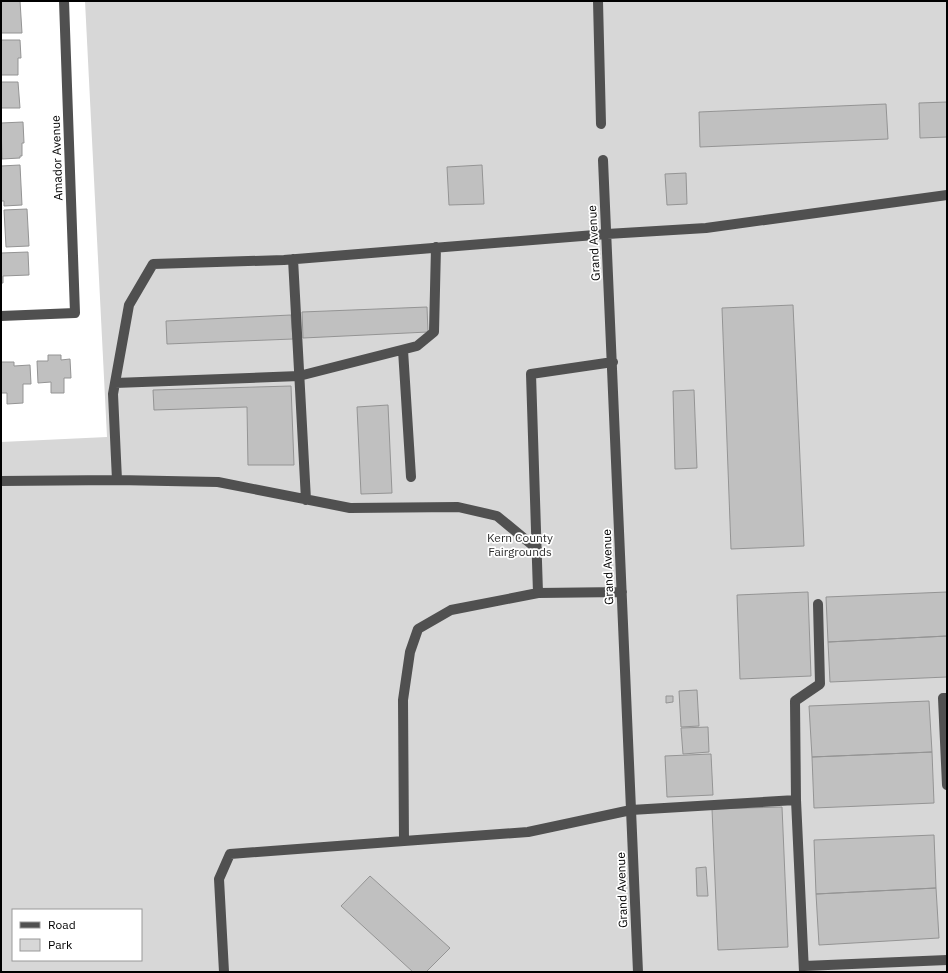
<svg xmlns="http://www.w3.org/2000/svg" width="948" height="973" viewBox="0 0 948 973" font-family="'IBM Plex Sans',sans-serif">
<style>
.green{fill:#d7d7d7;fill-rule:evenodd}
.building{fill:#c0c0c0;stroke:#949494}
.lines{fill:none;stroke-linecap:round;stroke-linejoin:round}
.minor{stroke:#505050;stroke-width:10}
.labels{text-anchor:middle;stroke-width:3.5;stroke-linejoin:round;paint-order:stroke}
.street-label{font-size:12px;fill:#000;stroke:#fff}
.park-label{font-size:12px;fill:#2e2e2e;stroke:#fff}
</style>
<rect width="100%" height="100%" fill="#fff"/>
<path class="green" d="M85 1H947V972H1V442L107 437ZM13 910H141V960H13Z"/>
<path class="building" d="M1 1H20L22 33H1Z
M1 40H20L21 58H18V75H1Z
M1 82H18L20 108H1Z
M947 102V137L920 138 919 103Z
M886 104 888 139 700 147 699 112Z
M23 122 24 143H22V156H20V158L2 159 1 123Z
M20 165 22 205 4 206V201H1V166Z
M482 165 484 204 449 205 447 167Z
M686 173 687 204 667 205 665 174Z
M27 209 29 246 6 247 4 210Z
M28 252 29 275 3 276V283H1V253Z
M793 305 804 546 731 549 722 308Z
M427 307 428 332 303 338 302 312Z
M291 315 293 339 167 344 166 321Z
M48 355H61V360L70 359 71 378H64V393H51V382L38 383 37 361H48Z
M1 362H14V366L30 365 31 384H23V403L7 404V393H1Z
M291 386 294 465H248L247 407 154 410 153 390Z
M694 390 697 468 675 469 673 391Z
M388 405 392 493 361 494 357 407Z
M808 592 811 676 740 679 737 595Z
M947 592V636L828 642 826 597Z
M947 636V677L830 682 828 642Z
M697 690 699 726 681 727 679 691Z
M666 696H673V702L666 703Z
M929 701 932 752 812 757 809 706Z
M708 727 709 752 683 754 681 728Z
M932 752 934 803 814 808 812 757Z
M711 754 713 795 667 797 665 756Z
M782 807 788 947 718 950 712 809Z
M934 835 936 888 816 894 814 840Z
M706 867 708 896H697L696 868Z
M370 876 450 948 426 972H413L341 906Z
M936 888 939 938 819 945 816 894Z"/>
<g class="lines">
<path class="minor" d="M598 1 601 124
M603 160 638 972
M293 259 306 500
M1 316 75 313 64 1
M403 350 411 477
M613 362 531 374 538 593 622 592
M115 383 299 376 417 346 434 332 436 247
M117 480 113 394 129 305 153 264 284 260 607 234 706 228 947 195
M1 481 117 480 218 482 350 508 458 507 497 516 537 549
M538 593 451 610 418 629 410 652 403 700 404 841 528 832 631 810 796 800 804 972
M947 698H943L947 785
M796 800 795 701 820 684 818 604
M804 966 947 960
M224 972 219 879 230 854 404 841"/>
</g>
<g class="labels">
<g class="street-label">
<text transform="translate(57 158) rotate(-92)" y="4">Amador Avenue</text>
<text transform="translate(594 243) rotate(-93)" y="4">Grand Avenue</text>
<text transform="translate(608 567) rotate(-92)" y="4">Grand Avenue</text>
<text transform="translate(622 890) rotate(-92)" y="4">Grand Avenue</text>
</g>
<g class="park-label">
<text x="520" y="542">Kern County<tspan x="520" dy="14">Fairgrounds</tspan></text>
</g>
</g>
<rect width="948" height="973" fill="none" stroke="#000000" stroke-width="4"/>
<rect x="12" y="909" width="130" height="52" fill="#ffffff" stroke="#999999"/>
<rect x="20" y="922" width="20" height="6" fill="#505050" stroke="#999999"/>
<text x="48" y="929" font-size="12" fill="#000000">Road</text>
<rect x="20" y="939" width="20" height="12" fill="#d7d7d7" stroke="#999999"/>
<text x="48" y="949" font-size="12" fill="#000000">Park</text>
</svg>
